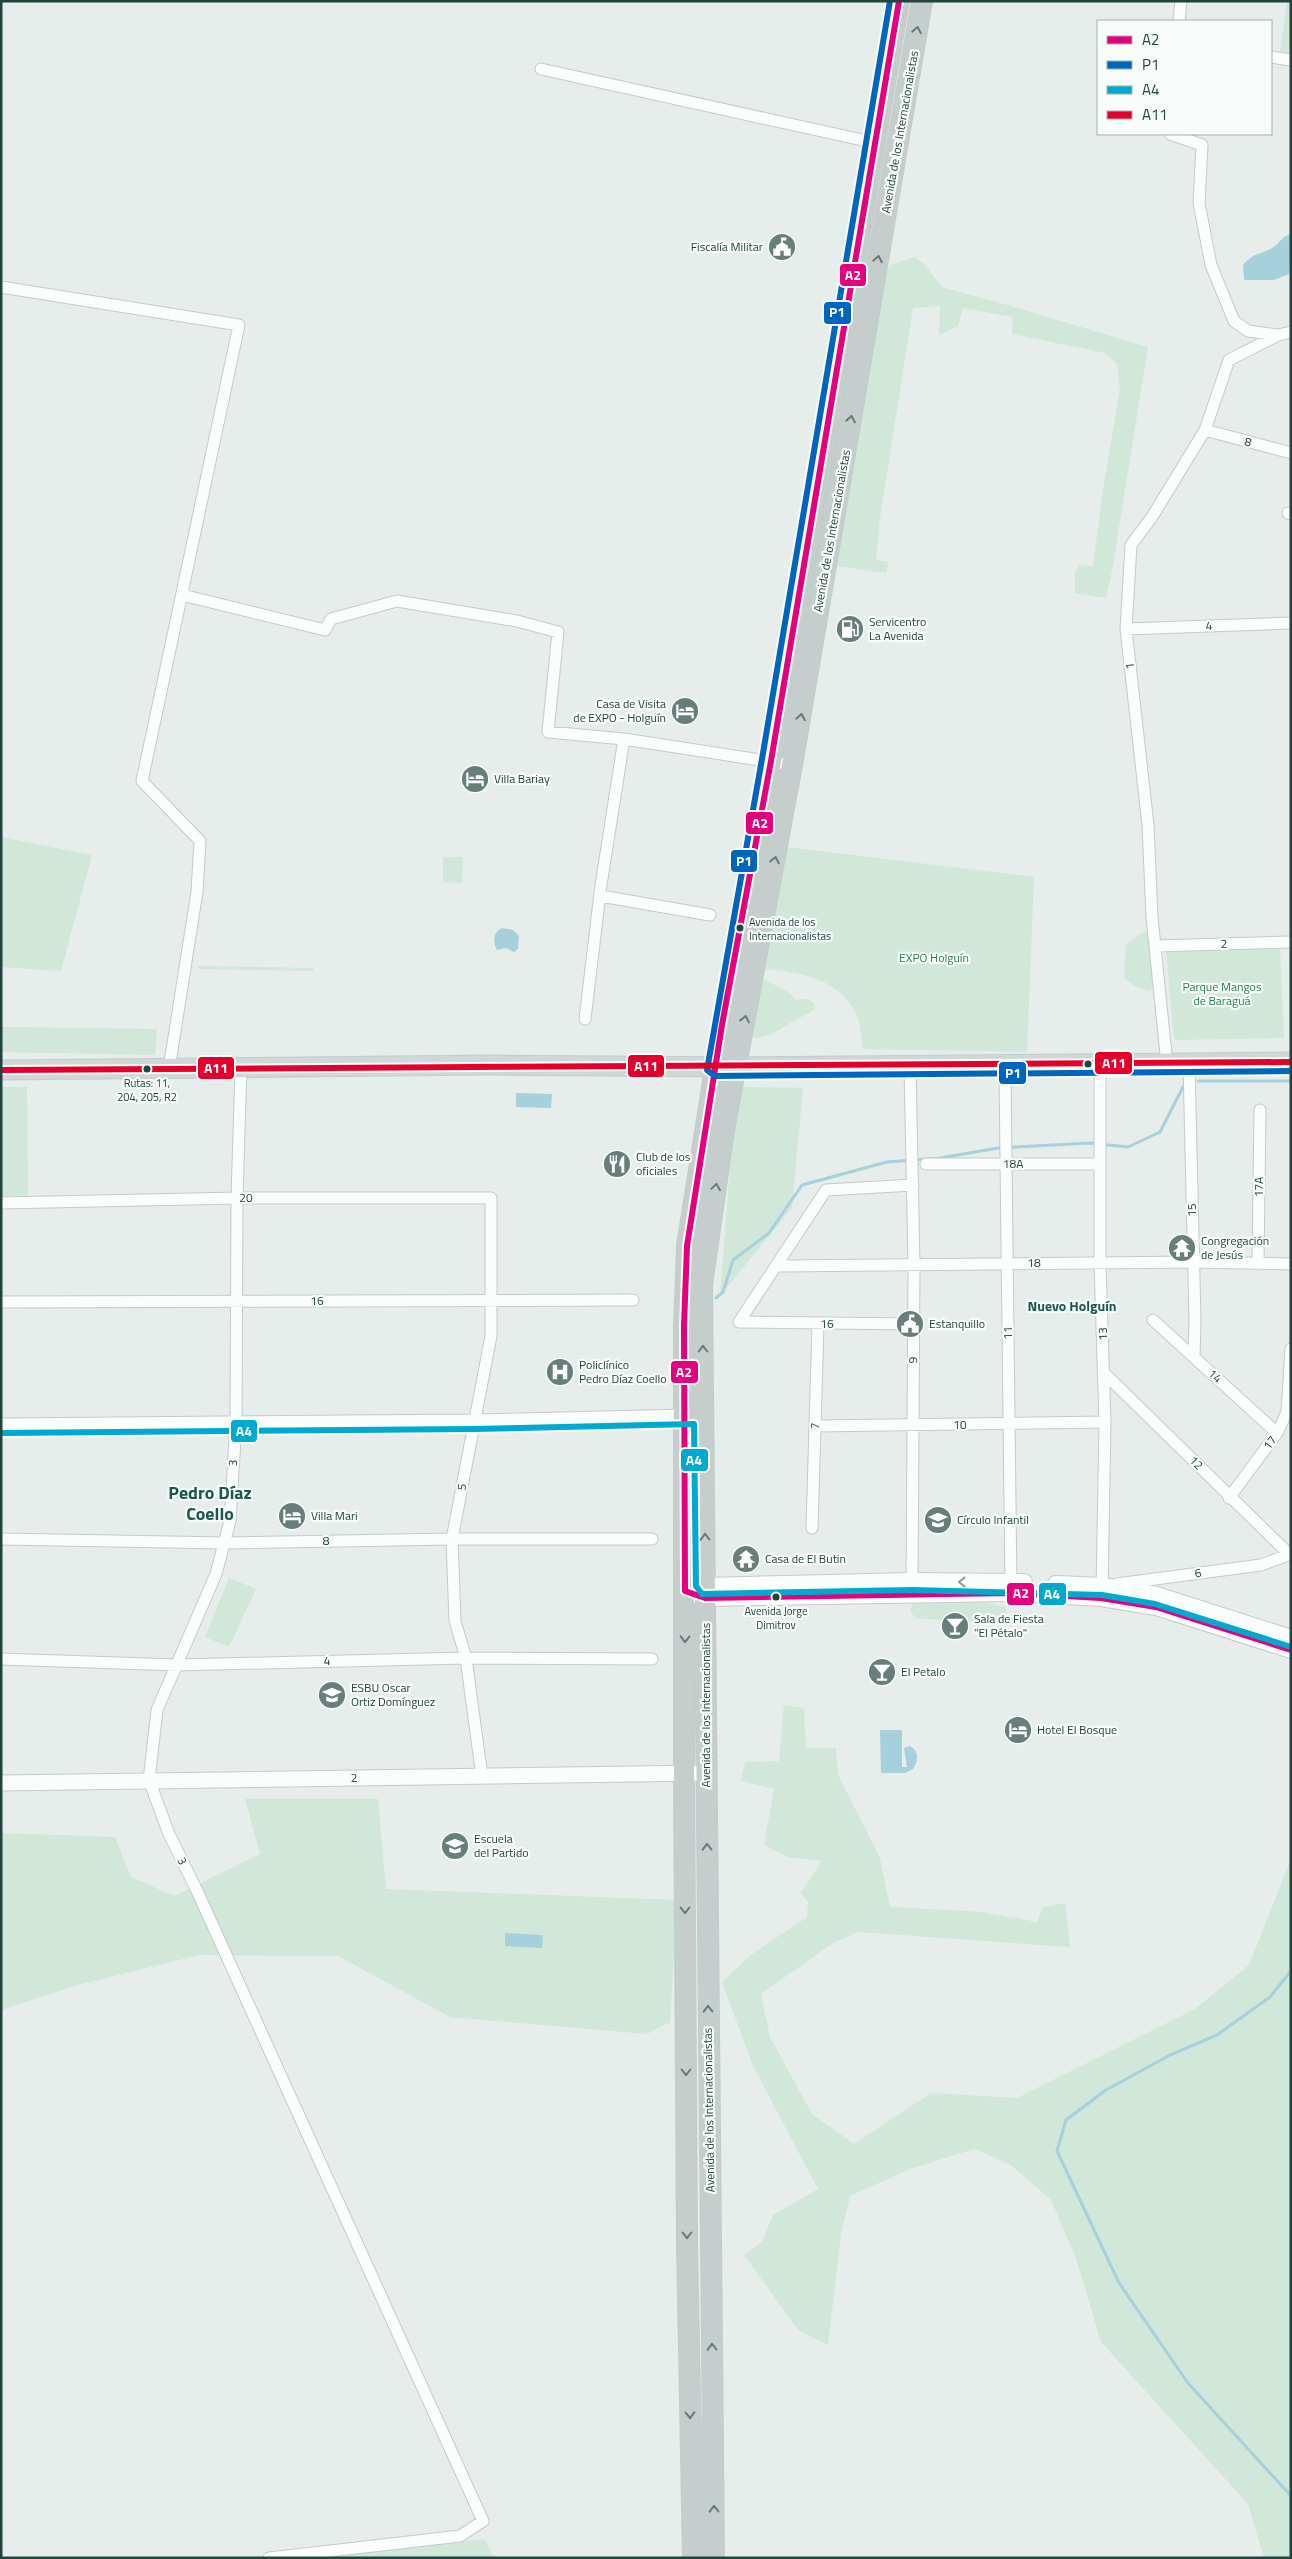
<svg xmlns="http://www.w3.org/2000/svg" width="1292" height="2559" viewBox="0 0 1292 2559" font-family="'Titillium Web',sans-serif">
<style>
.green{fill:#d0e7d9}
.water{fill:#a7d0dd}
.lines{fill:none;stroke-linecap:round;stroke-linejoin:round}
.stream{stroke:#a7d0dd;stroke-width:3}
.minor-casing{stroke:#c4cac8;stroke-width:13}
.tertiary-casing{stroke:#c4cac8;stroke-width:17}
.secondary-casing{stroke:#c3cbc9;stroke-width:18}
.primary-casing{stroke:#c2ccca;stroke-width:21}
.trunk-casing{stroke:#c2ccca;stroke-width:22}
.minor{stroke:#fbfcfc;stroke-width:11}
.tertiary{stroke:#fbfcfc;stroke-width:15}
.secondary{stroke:#fbfcfc;stroke-width:16}
.primary{stroke:#ced8d6;stroke-width:19}
.trunk{stroke:#c5cecc;stroke-width:20}
.bus-1-casing{stroke:#f7fbf9;stroke-width:10}
.bus-2-casing{stroke:#f7fbf9;stroke-width:10}
.bus-3-casing{stroke:#f7fbf9;stroke-width:10}
.bus-4-casing{stroke:#f7fbf9;stroke-width:10}
.bus-1{stroke:#e5007d;stroke-width:6}
.bus-2{stroke:#0065bd;stroke-width:6}
.bus-3{stroke:#00a9ce;stroke-width:6}
.bus-4{stroke:#e4002b;stroke-width:6}
.oneway{stroke:#647b77}
.oneway2{stroke:#8fa09d}
.bus-dot{fill:#23433e;stroke:#f7fbf9;stroke-width:2}
.labels{text-anchor:middle;stroke-width:4.5;stroke-linejoin:round;paint-order:stroke}
.bus-label{font-size:11px;fill:#23433e;stroke:#f7fbf9}
.street-label{font-size:12px;fill:#23433e;stroke:#f7fbf9}
.poi-label{font-size:12px;fill:#23433e;stroke:#f7fbf9;text-anchor:start}
.park-label{font-size:12px;fill:#297e52;stroke:#f7fbf9}
.neighbourhood-label{font-size:14px;font-weight:bold;fill:#1c574f;stroke:#f7fbf9}
.district-label{font-size:18px;font-weight:bold;fill:#1c574f;stroke:#f7fbf9}
.line-badge{stroke:#f7fbf9;stroke-width:2}
.badge-label{font-size:14px;text-anchor:middle;font-weight:bold;fill:#fff}
</style>
<rect width="100%" height="100%" fill="#e7edeb"/>
<path class="green" d="M1287 1H1291V53L1280 51Z
M915 257 924 264 942 287 1011 306 1148 347 1112 571 1106 598 1075 593V572L1080 565 1093 567 1103 489 1120 389 1117 364 1105 353 1012 334 1013 317 963 308 958 326 939 335 940 306 913 308 880 518 876 560 889 562 886 573 836 566 885 271 893 264Z
M1 837 92 855 61 971 1 967Z
M787 847 1034 877 1027 1052 863 1049C861 1039 861 1025 857 1015 840 979 801 972 765 969Z
M443 857H463L462 883 443 882Z
M1144 932 1148 934 1154 988 1149 991 1136 987 1124 978 1126 944Z
M1280 946 1284 1038 1174 1040 1166 951Z
M198 966 313 968V971L199 969Z
M763 979 787 991 796 1000 808 999 814 1003 815 1008C809 1016 803 1015 795 1020 779 1030 770 1038 751 1038Z
M1 1027 157 1029 155 1055 1 1052Z
M1 1087H27L28 1196H1Z
M741 1087 803 1088 792 1208 720 1296 730 1166Z
M229 1578 256 1589 229 1647 205 1637Z
M914 1601 982 1602 1006 1607V1616L1001 1620 955 1621 915 1618 910 1610Z
M784 1705 804 1708 806 1748H836L838 1775 880 1858 890 1907 982 1912 1037 1922 1043 1907 1065 1903 1070 1947 858 1932 833 1943 761 1994 770 2037 812 2114 854 2144 931 2093 1017 2098 1195 2009 1249 1965 1291 1859V2558H1264L1248 2504 1101 2342 1076 2258 1051 2200 1011 2165 974 2149 910 2169 850 2196 841 2234 828 2345 798 2330 744 2255 762 2242 773 2215 818 2189 753 2066 722 1982 752 1954 807 1917 808 1902 801 1893 822 1861 787 1857 764 1845 774 1789 741 1781 745 1762 779 1761Z
M245 1799H378L386 1889 677 1900 670 2022 647 2034 450 2017 338 1956 199 1955 78 1985 1 2010V1833L115 1837 131 1877 174 1896 260 1854Z
M485 2539 494 2558H321Z"/>
<path class="water" d="M1291 234 1289 274 1274 280H1244L1243 265C1255 251 1262 255 1275 246 1281 241 1283 236 1291 234Z
M502 928 513 930 519 936 518 949 514 952 506 948 497 950C493 942 492 933 502 928Z
M516 1093 552 1094 551 1108 516 1107Z
M880 1730H902V1767H907L904 1748 910 1746C920 1752 918 1761 913 1769L905 1773H881Z
M505 1933 543 1935 542 1948 505 1946Z"/>
<g class="lines">
<path class="stream" d="M1198 1081H1291
M716 1298 723 1292 733 1260 769 1233 802 1185 887 1162 940 1158 998 1148 1090 1143 1128 1147 1160 1132 1183 1087
M1291 1971 1270 1997 1217 2035 1170 2055 1106 2090 1066 2120 1057 2151 1119 2283 1188 2383 1291 2496"/>
<defs>
<path id="minor" d="M1179 21 1181 1
M1271 57 1291 60
M541 69 876 143
M1170 134 1202 145 1199 203 1211 265 1234 321 1248 331 1278 335
M1 287 239 325 142 781 200 841 197 892 169 1069
M1205 430 1291 453
M1288 513 1291 514
M182 595 325 630 331 619 397 601 517 621 558 632 548 732 624 739 792 765
M1126 629 1291 623
M601 896 710 915
M1157 946 1291 942
M585 1019 601 885 624 739
M1167 1064 1152 917 1148 825 1126 629 1131 545 1152 517 1205 430 1229 360 1278 335 1291 332
M1189 1064 1195 1320 1194 1356
M910 1065 914 1265 912 1588
M241 1067 237 1198 236 1423 230 1521 216 1574 157 1710 149 1780 169 1834 198 1893 483 2521 460 2536 269 2558
M1100 1070V1263L1105 1422 1102 1593
M1005 1073 1011 1589
M926 1164H1099
M1 1203 237 1198H491V1336L452 1539 455 1621 466 1658 482 1777
M1258 1264 1260 1110
M778 1266 1193 1262 1291 1264
M1 1302 633 1300
M1153 1320 1277 1433
M739 1322 826 1190 913 1185
M739 1322 914 1324
M1104 1373 1288 1553
M1 1424 474 1420 689 1415
M815 1426 1105 1422
M1229 1498 1277 1433 1287 1412 1291 1349
M812 1528 818 1324
M1 1539 225 1543 452 1539H652
M1117 1584 1261 1565 1291 1554
M1 1659 177 1665 466 1658 652 1659"/>
<path id="tertiary" d="M1 1783 706 1773"/>
<path id="secondary" d="M1056 1584 1103 1586 1157 1595 1291 1638
M694 1589 705 1586 912 1581 1024 1582
M685 1591 705 1598 1010 1593 1101 1598 1156 1607 1291 1650"/>
<path id="primary" d="M1 1070 489 1065 736 1067 1291 1062"/>
<path id="trunk" d="M693 2558 687 2242 684 1774V1326L687 1246 722 1025 771 761 899 1
M714 2558 702 1285 724 1130 792 765 922 1"/>
</defs>
<use href="#minor" class="minor-casing"/>
<use href="#tertiary" class="tertiary-casing"/>
<use href="#secondary" class="secondary-casing"/>
<use href="#primary" class="primary-casing"/>
<use href="#trunk" class="trunk-casing"/>
<use href="#minor" class="minor"/>
<use href="#tertiary" class="tertiary"/>
<use href="#secondary" class="secondary"/>
<use href="#primary" class="primary"/>
<use href="#trunk" class="trunk"/>
<defs>
<path id="bus-1" d="M899 1 771 761 722 1025 687 1246 684 1326 685 1591 705 1598 1010 1593 1101 1598 1156 1607 1291 1650"/>
<path id="bus-2" d="M890 1 762 759 707 1070 715 1076 1291 1071"/>
<path id="bus-3" d="M1 1433 474 1429 694 1424 696 1586 702 1594 912 1590 1102 1595 1155 1604 1288 1646"/>
<path id="bus-4" d="M1 1070C431 1066 861 1066 1291 1062"/>
</defs>
<use href="#bus-1" class="bus-1-casing"/>
<use href="#bus-2" class="bus-2-casing"/>
<use href="#bus-3" class="bus-3-casing"/>
<use href="#bus-4" class="bus-4-casing"/>
<use href="#bus-1" class="bus-1"/>
<use href="#bus-2" class="bus-2"/>
<use href="#bus-3" class="bus-3"/>
<use href="#bus-4" class="bus-4"/>
</g>
<defs><path id="oneway-chevron" d="M-2-3.5L2.5 0L-2 3.5" fill="none" stroke-width="1.6" stroke-linecap="round" stroke-linejoin="round" transform="scale(1.25)"/></defs>
<g class="oneway">
<use href="#oneway-chevron" transform="translate(917 30) rotate(-80)"/>
<use href="#oneway-chevron" transform="translate(878 259) rotate(-80)"/>
<use href="#oneway-chevron" transform="translate(851 419) rotate(-80)"/>
<use href="#oneway-chevron" transform="translate(801 717) rotate(-80)"/>
<use href="#oneway-chevron" transform="translate(775 860) rotate(-79)"/>
<use href="#oneway-chevron" transform="translate(745 1019) rotate(-79)"/>
<use href="#oneway-chevron" transform="translate(716 1187) rotate(-82)"/>
<use href="#oneway-chevron" transform="translate(703 1349) rotate(-90)"/>
<use href="#oneway-chevron" transform="translate(705 1537) rotate(-91)"/>
<use href="#oneway-chevron" transform="translate(685 1639) rotate(91)"/>
<use href="#oneway-chevron" transform="translate(707 1847) rotate(-91)"/>
<use href="#oneway-chevron" transform="translate(685 1910) rotate(90)"/>
<use href="#oneway-chevron" transform="translate(708 2009) rotate(-91)"/>
<use href="#oneway-chevron" transform="translate(686 2072) rotate(90)"/>
<use href="#oneway-chevron" transform="translate(687 2235) rotate(90)"/>
<use href="#oneway-chevron" transform="translate(712 2347) rotate(-91)"/>
<use href="#oneway-chevron" transform="translate(690 2415) rotate(89)"/>
<use href="#oneway-chevron" transform="translate(714 2509) rotate(-91)"/>
</g>
<use class="oneway2" href="#oneway-chevron" transform="translate(962 1582) rotate(-180)"/>
<defs>
<symbol id="civic-disc" viewBox="-11 -11 22 22"><circle r="9.5" fill="#687e7b" stroke="#f7fbf9"/><path d="M-.6-6.5H3V-4.5H.6V-3L4-1V1h2V6H-6V1h2V-1L-.6-3ZM-1.2 2.5V6h2.4V2.5Z" fill="#fff"/></symbol>
<symbol id="fuel-disc" viewBox="-11 -11 22 22"><circle r="9.5" fill="#687e7b" stroke="#f7fbf9"/><path d="M-5.5-6h7V0h2V4h1.3V-2.5L3-4.5l.8-.8L6-3V5H2.5V1h-1V6h-7ZM-4.2-4.7v3.2H.2V-4.7Z" fill="#fff"/></symbol>
<symbol id="hotel-disc" viewBox="-11 -11 22 22"><circle r="9.5" fill="#687e7b" stroke="#f7fbf9"/><path d="M-6-4.5h1.5V1H6V5H4.5V3h-9V5H-6ZM-4 0a1.8 1.8 0 1 1 3.6 0ZM.5 0V-2.5h3Q6-2.5 6 0Z" fill="#fff"/></symbol>
<symbol id="restaurant-disc" viewBox="-11 -11 22 22"><circle r="9.5" fill="#687e7b" stroke="#f7fbf9"/><path d="M-5-6h1v4h1v-4h1v4h1v-4h1v5L-1.5 .5V6h-2V.5L-5-1ZM5-6V6H3V1.5H1.5Q1.5-4 5-6Z" fill="#fff"/></symbol>
<symbol id="temple-disc" viewBox="-11 -11 22 22"><circle r="9.5" fill="#687e7b" stroke="#f7fbf9"/><path d="M0-6L5-2H3V0L6.5 2.5H4V6H1.5V3h-3V6H-4V2.5H-6.5L-3 0V-2H-5Z" fill="#fff"/></symbol>
<symbol id="hospital-disc" viewBox="-11 -11 22 22"><circle r="9.5" fill="#687e7b" stroke="#f7fbf9"/><path d="M-5-5h3v3.5h4V-5h3V5h-3V1.5h-4V5h-3Z" fill="#fff"/></symbol>
<symbol id="school-disc" viewBox="-11 -11 22 22"><circle r="9.5" fill="#687e7b" stroke="#f7fbf9"/><path d="M0-5L7-2L0 1L-7-2ZM-4 1L0 2.5L4 1V4Q0 6-4 4Z" fill="#fff"/></symbol>
<symbol id="bar-disc" viewBox="-11 -11 22 22"><circle r="9.5" fill="#687e7b" stroke="#f7fbf9"/><path d="M-6-5H6L.8 .8V4.5H3.5V6h-7V4.5H-.8V.8Z" fill="#fff"/></symbol>
<symbol id="university-disc" viewBox="-11 -11 22 22"><circle r="9.5" fill="#687e7b" stroke="#f7fbf9"/><path d="M0-5L7-2L0 1L-7-2ZM-4 1L0 2.5L4 1V4Q0 6-4 4Z" fill="#fff"/></symbol>
</defs>
<g fill-rule="evenodd">
<use href="#civic-disc" x="766" y="231" width="32" height="32"/>
<use href="#fuel-disc" x="834" y="613" width="32" height="32"/>
<use href="#hotel-disc" x="669" y="695" width="32" height="32"/>
<use href="#hotel-disc" x="459" y="763" width="32" height="32"/>
<use href="#restaurant-disc" x="601" y="1148" width="32" height="32"/>
<use href="#temple-disc" x="1166" y="1232" width="32" height="32"/>
<use href="#civic-disc" x="894" y="1308" width="32" height="32"/>
<use href="#hospital-disc" x="544" y="1356" width="32" height="32"/>
<use href="#hotel-disc" x="276" y="1500" width="32" height="32"/>
<use href="#school-disc" x="922" y="1504" width="32" height="32"/>
<use href="#temple-disc" x="730" y="1543" width="32" height="32"/>
<use href="#bar-disc" x="939" y="1610" width="32" height="32"/>
<use href="#bar-disc" x="866" y="1656" width="32" height="32"/>
<use href="#school-disc" x="316" y="1679" width="32" height="32"/>
<use href="#hotel-disc" x="1002" y="1714" width="32" height="32"/>
<use href="#university-disc" x="439" y="1830" width="32" height="32"/>
</g>
<g class="bus-dot">
<circle cx="740" cy="928" r="4.5"/>
<circle cx="1088" cy="1064" r="4.5"/>
<circle cx="147" cy="1069" r="4.5"/>
<circle cx="776" cy="1597" r="4.5"/>
</g>
<g class="labels">
<g class="bus-label">
<text x="749" y="926" text-anchor="start">Avenida de los<tspan x="749" dy="14">Internacionalistas</tspan></text>
<text x="147" y="1087">Rutas: 11,<tspan x="147" dy="14">204, 205, R2</tspan></text>
<text x="776" y="1615">Avenida Jorge<tspan x="776" dy="14">Dimitrov</tspan></text>
</g>
<g class="street-label">
<text transform="translate(900 132) rotate(-80)" y="4">Avenida de los Internacionalistas</text>
<text transform="translate(1248 442) rotate(15)" y="4">8</text>
<text transform="translate(832 531) rotate(-80)" y="4">Avenida de los Internacionalistas</text>
<text transform="translate(1209 626) rotate(-2)" y="4">4</text>
<text transform="translate(1130 666) rotate(-96)" y="4">1</text>
<text transform="translate(1224 944) rotate(-2)" y="4">2</text>
<text x="1013" y="1168">18A</text>
<text transform="translate(1259 1187) rotate(-89)" y="4">17A</text>
<text x="246" y="1202">20</text>
<text transform="translate(1192 1210) rotate(-91)" y="4">15</text>
<text x="1034" y="1267">18</text>
<text x="317" y="1305">16</text>
<text x="827" y="1328">16</text>
<text transform="translate(1008 1333) rotate(-91)" y="4">11</text>
<text transform="translate(1103 1334) rotate(-92)" y="4">13</text>
<text transform="translate(913 1360) rotate(-89)" y="4">9</text>
<text transform="translate(1215 1376) rotate(42)" y="4">14</text>
<text transform="translate(960 1425) rotate(-1)" y="4">10</text>
<text transform="translate(815 1426) rotate(-88)" y="4">7</text>
<text transform="translate(1270 1443) rotate(-54)" y="4">17</text>
<text transform="translate(233 1463) rotate(-87)" y="4">3</text>
<text transform="translate(1196 1463) rotate(45)" y="4">12</text>
<text transform="translate(462 1487) rotate(-80)" y="4">5</text>
<text transform="translate(326 1541) rotate(-1)" y="4">8</text>
<text transform="translate(1198 1573) rotate(-8)" y="4">6</text>
<text transform="translate(327 1661) rotate(-1)" y="4">4</text>
<text transform="translate(706 1705) rotate(-90)" y="4">Avenida de los Internacionalistas</text>
<text transform="translate(354 1778) rotate(-1)" y="4">2</text>
<text transform="translate(182 1861) rotate(64)" y="4">3</text>
<text transform="translate(709 2110) rotate(-91)" y="4">Avenida de los Internacionalistas</text>
</g>
<g class="poi-label">
<text x="763" y="251" text-anchor="end">Fiscalía Militar</text>
<text x="869" y="626">Servicentro<tspan x="869" dy="14">La Avenida</tspan></text>
<text x="666" y="708" text-anchor="end">Casa de Visita<tspan x="666" dy="14">de EXPO - Holguín</tspan></text>
<text x="494" y="783">Villa Bariay</text>
<text x="636" y="1161">Club de los<tspan x="636" dy="14">oficiales</tspan></text>
<text x="1201" y="1245">Congregación<tspan x="1201" dy="14">de Jesús</tspan></text>
<text x="929" y="1328">Estanquillo</text>
<text x="579" y="1369">Policlínico<tspan x="579" dy="14">Pedro Díaz Coello</tspan></text>
<text x="311" y="1520">Villa Mari</text>
<text x="957" y="1524">Círculo Infantil</text>
<text x="765" y="1563">Casa de El Butin</text>
<text x="974" y="1623">Sala de Fiesta<tspan x="974" dy="14">"El Pétalo"</tspan></text>
<text x="901" y="1676">El Petalo</text>
<text x="351" y="1692">ESBU Oscar<tspan x="351" dy="14">Ortiz Domínguez</tspan></text>
<text x="1037" y="1734">Hotel El Bosque</text>
<text x="474" y="1843">Escuela<tspan x="474" dy="14">del Partido</tspan></text>
</g>
<g class="park-label">
<text x="934" y="962">EXPO Holguín</text>
<text x="1222" y="991">Parque Mangos<tspan x="1222" dy="14">de Baraguá</tspan></text>
</g>
<g class="neighbourhood-label">
<text x="1072" y="1311">Nuevo Holguín</text>
</g>
<g class="district-label">
<text x="210" y="1499">Pedro Díaz<tspan x="210" dy="21">Coello</tspan></text>
</g>
</g>
<g class="line-badge">
<rect x="839" y="263" width="28" height="24" rx="5" fill="#e5007d"/>
<rect x="823" y="301" width="29" height="24" rx="5" fill="#0065bd"/>
<rect x="745" y="811" width="29" height="24" rx="5" fill="#e5007d"/>
<rect x="730" y="849" width="28" height="24" rx="5" fill="#0065bd"/>
<rect x="1094" y="1051" width="39" height="24" rx="5" fill="#e4002b"/>
<rect x="627" y="1054" width="38" height="24" rx="5" fill="#e4002b"/>
<rect x="197" y="1056" width="38" height="24" rx="5" fill="#e4002b"/>
<rect x="998" y="1061" width="29" height="24" rx="5" fill="#0065bd"/>
<rect x="670" y="1360" width="29" height="24" rx="5" fill="#e5007d"/>
<rect x="230" y="1419" width="28" height="24" rx="5" fill="#00a9ce"/>
<rect x="680" y="1448" width="29" height="24" rx="5" fill="#00a9ce"/>
<rect x="1006" y="1582" width="29" height="24" rx="5" fill="#e5007d"/>
<rect x="1038" y="1582" width="29" height="24" rx="5" fill="#00a9ce"/>
</g>
<g class="badge-label">
<text x="853" y="280">A2</text>
<text x="837" y="317">P1</text>
<text x="760" y="828">A2</text>
<text x="744" y="866">P1</text>
<text x="1114" y="1068">A11</text>
<text x="646" y="1071">A11</text>
<text x="216" y="1073">A11</text>
<text x="1013" y="1078">P1</text>
<text x="684" y="1377">A2</text>
<text x="244" y="1436">A4</text>
<text x="694" y="1465">A4</text>
<text x="1021" y="1598">A2</text>
<text x="1052" y="1599">A4</text>
</g>
<rect width="1292" height="2559" fill="none" stroke="#23433e" stroke-width="5"/>
<rect x="1097" y="20" width="175" height="115" fill="#f7fbf9" stroke="#a2b1ae"/>
<rect x="1107" y="36" width="25" height="8" fill="#e5007d" stroke="#a2b1ae"/>
<text x="1142" y="45" font-size="15" fill="#23433e">A2</text>
<rect x="1107" y="61" width="25" height="8" fill="#0065bd" stroke="#a2b1ae"/>
<text x="1142" y="70" font-size="15" fill="#23433e">P1</text>
<rect x="1107" y="86" width="25" height="8" fill="#00a9ce" stroke="#a2b1ae"/>
<text x="1142" y="95" font-size="15" fill="#23433e">A4</text>
<rect x="1107" y="111" width="25" height="8" fill="#e4002b" stroke="#a2b1ae"/>
<text x="1142" y="120" font-size="15" fill="#23433e">A11</text>
</svg>
